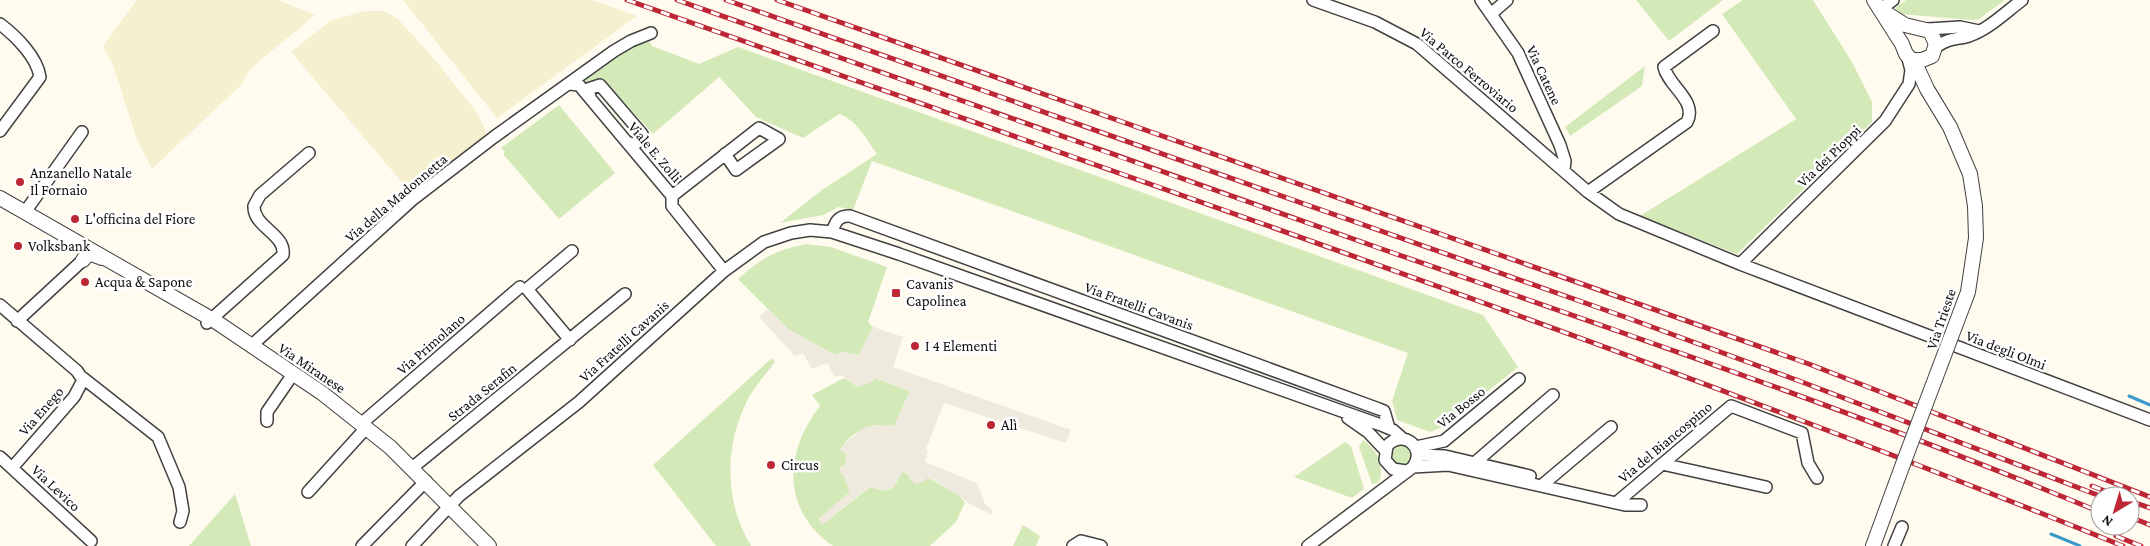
<svg xmlns="http://www.w3.org/2000/svg" width="2150" height="546" viewBox="0 0 2150 546" font-family="'Crimson Pro',serif">
<style>
.farmland{fill:#f5f0cf}
.green{fill:#d4e9b8}
.plaza{fill:#efeade}
.lines{fill:none;stroke-linecap:round;stroke-linejoin:round}
.stream{stroke:#3b99cc;stroke-width:3}
.minor-casing{stroke:#414141;stroke-width:14}
.tertiary-casing{stroke:#414141;stroke-width:16}
.minor{stroke:#fff;stroke-width:11}
.tertiary{stroke:#fff;stroke-width:14}
.rail-casing{stroke:#bd2634;stroke-width:5}
.rail{stroke:#fff;stroke-width:3;stroke-dasharray:9;stroke-linecap:butt}
.tertiary-bridge-casing{stroke:#414141;stroke-width:16;stroke-linecap:butt}
.tertiary-bridge{stroke:#fff;stroke-width:14}
.poi-dot{fill:#bd2634;stroke:#fff;stroke-width:2}
.labels{text-anchor:middle;stroke-width:5;stroke-linejoin:round;paint-order:stroke}
.street-label{font-size:15px;fill:#0e0e0e;stroke:#fff}
.poi-label{font-size:15px;fill:#0e0e0e;stroke:#fff;text-anchor:start}
</style>
<rect width="100%" height="100%" fill="#fffbef"/>
<path class="farmland" d="M137 0H278L315 15 250 69 241 85 152 169 137 140 113 65 103 46Z
M403 0H592L637 16 497 118Z
M364 11H384L398 19 430 54 476 111 486 131 484 139 412 194 291 52 330 21Z"/>
<path class="green" d="M1636 0H1723L1669 41Z
M1743 0H1813L1852 62 1872 102V122L1737 254 1640 216 1796 119 1722 14Z
M1906 0H2005L1979 19 1972 20 1900 14 1895 8Z
M647 38 652 46 699 64 738 47 1483 315 1518 367 1445 426 1430 432 1397 420 1392 401 1408 353 872 161 853 210 839 207 823 215 780 223 822 190 877 154C866 139 857 120 839 114L803 138 756 117 719 77 653 134 602 78 586 84 584 80 589 73Z
M1645 66 1642 86 1570 136 1565 127Z
M559 105 615 173 559 219 503 154 505 152 501 148Z
M807 244 831 247 887 267 868 322 873 327 859 355 841 352 835 355 788 329 738 279C759 259 778 249 807 244Z
M772 358 775 362C766 374 755 386 748 399 724 446 724 501 751 546H716L653 465Z
M844 378 854 384 875 378 910 391 894 426C870 425 853 429 840 450L847 454 843 474 850 492 819 519 823 524 870 487 885 491 894 487 902 472 908 474 910 480 917 484 927 477 960 496 965 503 956 522 930 546H833C781 510 784 452 820 406L812 395Z
M1363 440C1377 449 1385 466 1379 482L1372 484 1359 447Z
M1345 442 1351 446 1364 489 1352 498 1294 477Z
M1392 455a10 10 0 1 1 20 0a10 10 0 1 1-20 0Z
M235 494 251 546H189Z
M1023 525 1040 536 1036 546H1013Z"/>
<path class="plaza" d="M768 309 788 329 835 355 841 352 859 355 873 327 903 337 893 367 1071 430 1066 443 944 403 926 449 928 450 925 462 977 483 985 504 992 509V515L968 503 960 496 928 477 925 481 917 484 910 480 908 474 902 472 894 487 885 491 869 487 823 524 818 519 850 492 843 474 840 473V466H844L847 454 840 450 844 444 864 428 874 425 894 426 910 391 875 378 873 382 857 387 841 375 835 377 827 363 812 369 803 353 795 356 759 317Z"/>
<g class="lines">
<path class="stream" d="M2129 396 2150 405
M2051 534 2080 546"/>
<defs>
<path id="minor" d="M1313 0 1375 22 1417 44 1588 192 1619 214 1740 264 2150 420
M1481 0 1518 53 1560 145 1565 161 1564 170
M1880 10 1893 0
M1492 13 1507 0
M0 24C16 36 37 57 40 77L0 131
M1928 29 1960 27 1979 31
M1936 47C1950 37 1956 40 1969 36 1989 29 2006 12 2022 0
M570 84 579 85 672 196V206L724 271
M590 97 588 89 600 85 642 134V138L634 145 627 142
M1588 192 1687 122C1698 101 1668 86 1664 67L1713 31
M672 196 759 128 779 139 736 170 725 154
M25 212 82 132
M832 232C835 223 838 215 850 216L1379 409 1384 411 1389 428
M1740 264 1885 121 1909 84 1911 70 1907 55
M0 305 77 371 83 380 74 397 12 468
M17 321 83 260
M207 323 283 255C286 234 253 227 254 206L260 195 309 153
M570 340 527 289 572 251
M251 346 412 200 494 137 614 51 631 41 651 33
M83 378 158 437 179 487 183 511 180 522
M1348 418 1368 432 1385 450
M267 421V412L293 374
M362 423 520 287
M1416 447 1444 441 1519 379
M1418 455 1445 456 1530 476
M0 457 91 541
M1662 464 1766 487
M1471 466 1553 395
M1413 467 1448 465 1625 505H1641
M412 468 625 294
M1541 486 1611 427
M308 492 367 427
M1616 503 1731 406 1802 433 1808 463 1817 478
M362 546 426 481
M412 546 459 496 579 402 724 271 764 242 791 233 810 230 832 232 899 254 1381 425 1393 430 1402 438
M1073 546 1081 541 1101 546
M1308 546 1413 467C1427 448 1403 428 1387 446L1385 460 1393 469 1406 471
M1894 546 1902 527"/>
<path id="tertiary" d="M1874 0 1902 44 1906 54 1916 65 1927 89 1950 127 1970 174 1975 206 1976 238 1968 292
M1881 10 1905 25 1930 31 1936 44 1932 56 1922 60H1913
M0 198 215 321 322 393 390 447 489 546
M83 260 89 253 102 258
M1873 546 1903 464"/>
</defs>
<use href="#minor" class="minor-casing"/>
<use href="#tertiary" class="tertiary-casing"/>
<use href="#minor" class="minor"/>
<use href="#tertiary" class="tertiary"/>
<defs>
<path id="rail" d="M627 0C1127 177 1630 347 2123 546
M677 0C911 83 1145 166 1379 248 1621 332 1863 414 2100 512
M726 0 1625 317 1802 382 2100 496
M777 0 1809 364 2150 497
M2092 486 2118 496
M2130 501 2150 508
M2130 517 2150 525
M2116 536 2141 546"/>
</defs>
<use href="#rail" class="rail-casing"/>
<use href="#rail" class="rail"/>
<defs>
<path id="tertiary-bridge" d="M1903 464 1968 292"/>
</defs>
<use href="#tertiary-bridge" class="tertiary-bridge-casing"/>
<use href="#tertiary-bridge" class="tertiary-bridge"/>
</g>
<g class="poi-dot">
<circle cx="20" cy="182" r="5"/>
<circle cx="75" cy="219" r="5"/>
<circle cx="18" cy="246" r="5"/>
<circle cx="85" cy="282" r="5"/>
<rect x="891" y="288" width="10" height="10" rx="2.5"/>
<circle cx="915" cy="346" r="5"/>
<circle cx="991" cy="425" r="5"/>
<circle cx="771" cy="465" r="5"/>
</g>
<g class="labels">
<g class="street-label">
<text transform="translate(1469 70) rotate(40)" y="5">Via Parco Ferroviario</text>
<text transform="translate(1544 75) rotate(65)" y="5">Via Catene</text>
<text transform="translate(655 152) rotate(50)" y="5">Viale E. Zolli</text>
<text transform="translate(1829 156) rotate(-44)" y="5">Via dei Pioppi</text>
<text transform="translate(396 198) rotate(-40)" y="5">Via della Madonnetta</text>
<text transform="translate(1139 306) rotate(20)" y="5">Via Fratelli Cavanis</text>
<text transform="translate(1941 319) rotate(-71)" y="5">Via Trieste</text>
<text transform="translate(624 341) rotate(-42)" y="5">Via Fratelli Cavanis</text>
<text transform="translate(431 344) rotate(-41)" y="5">Via Primolano</text>
<text transform="translate(2006 350) rotate(21)" y="5">Via degli Olmi</text>
<text transform="translate(312 368) rotate(34)" y="5">Via Miranese</text>
<text transform="translate(482 392) rotate(-39)" y="5">Strada Serafin</text>
<text transform="translate(1461 407) rotate(-39)" y="5">Via Bosso</text>
<text transform="translate(41 411) rotate(-49)" y="5">Via Enego</text>
<text transform="translate(1665 442) rotate(-40)" y="5">Via del Biancospino</text>
<text transform="translate(56 488) rotate(43)" y="5">Via Levico</text>
</g>
<g class="poi-label">
<text x="30" y="178">Anzanello Natale<tspan x="30" dy="17">Il Fornaio</tspan></text>
<text x="85" y="224">L'officina del Fiore</text>
<text x="28" y="251">Volksbank</text>
<text x="95" y="287">Acqua &amp; Sapone</text>
<text x="906" y="289">Cavanis<tspan x="906" dy="17">Capolinea</tspan></text>
<text x="925" y="351">I 4 Elementi</text>
<text x="1001" y="430">Alì</text>
<text x="781" y="470">Circus</text>
</g>
</g>
<g transform="translate(2115 511) rotate(218)"><circle r="24" fill="#ffffff" stroke="#9f9f9f"/>
<path d="M0-4L9 19L0 12L-9 19Z" fill="#bd2634"/>
<text y="-8" font-size="14" font-weight="bold" text-anchor="middle" fill="#0e0e0e">N</text>
</g>
</svg>
